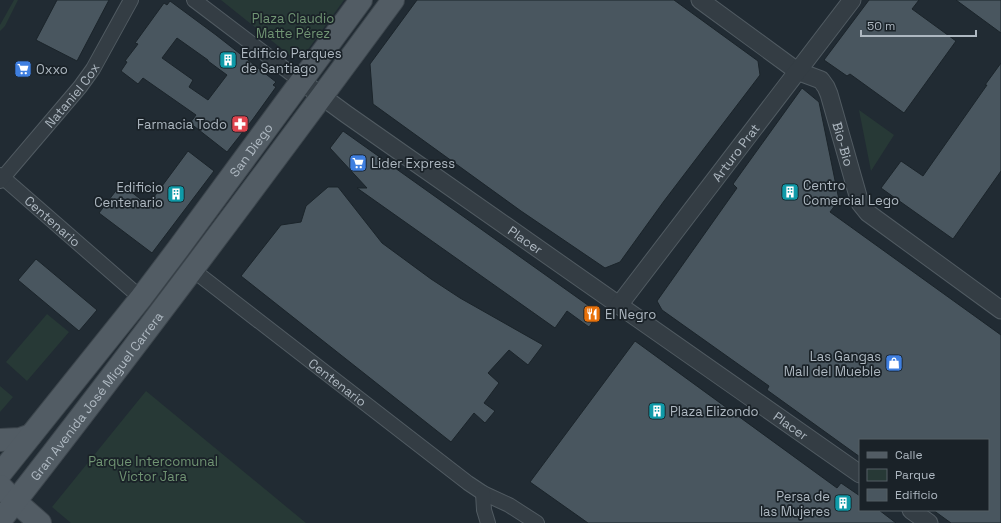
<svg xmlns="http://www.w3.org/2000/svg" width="1001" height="523" viewBox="0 0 1001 523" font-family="'Space Grotesk',sans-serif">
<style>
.green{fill:#273936}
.building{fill:#49565f;stroke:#1b242a;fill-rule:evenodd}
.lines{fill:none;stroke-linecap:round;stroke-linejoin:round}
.minor-casing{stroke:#515b62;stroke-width:16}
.tertiary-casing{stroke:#515b62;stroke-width:19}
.primary-casing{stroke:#3d464d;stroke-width:24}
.minor{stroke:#343d44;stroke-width:14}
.tertiary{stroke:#343d44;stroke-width:17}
.primary{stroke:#525c64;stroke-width:22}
.labels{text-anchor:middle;stroke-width:3.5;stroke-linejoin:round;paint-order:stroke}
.park-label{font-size:13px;fill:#709473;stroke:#1a2228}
.poi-label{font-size:13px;fill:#aeb8c1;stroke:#1a2228;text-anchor:start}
.street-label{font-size:13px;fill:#aeb8c1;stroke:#1a2228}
</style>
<rect width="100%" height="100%" fill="#212b33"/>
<path class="green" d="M14 0H18L5 26 0 31V25Z
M221 0H344L304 55 292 57Z
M859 110 894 135 871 171Z
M47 314 69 332 27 381 6 362Z
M0 386 13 397 0 412Z
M146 391 306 523H71L52 507Z"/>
<path class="building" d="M57 0H109L77 61 36 40Z
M417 0H674L758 61 760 75 664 201 620 262 605 268 521 211 373 104 370 64Z
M869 0H919L912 9 956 41 904 113 850 74 847 76 824 60Z
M956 0H1001V33Z
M170 1 216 35 276 82 273 85 276 87 253 119 227 152 190 123 196 115 143 78 138 84 121 71 127 62 125 61 138 44 135 43 164 3 167 5ZM177 38 208 60V61L227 75 208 100 189 87 193 80 162 58Z
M1001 63V171L953 239 881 188 901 161 923 176 987 85H985Z
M802 88 819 102 839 200 830 212 1001 335V523H951L933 510H988V440H860V457L767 390 769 386 662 310 657 301 737 188 733 184Z
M343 131 599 313 589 327 567 311 555 328 357 188H367L330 148Z
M188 151 214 171 152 253 99 213 121 184 148 205Z
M328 187H338L382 243 431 279 460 298 543 345 528 365 509 350 488 373 499 383 484 403 495 411 485 423 474 413 451 442 241 276 281 225 301 222 306 206Z
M36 259 97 310 79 331 18 280Z
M635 341 837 488 841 483 860 496V510H879L896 523H588L530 482Z"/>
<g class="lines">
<defs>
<g id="minor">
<path d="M194 0 301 81"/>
<path id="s1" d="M0 175 141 298"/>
<path id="s2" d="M0 181 80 87 93 69 131 0"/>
<path id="s3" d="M193 270 468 483 483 493 509 505 537 523"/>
<path d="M483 493 484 510 488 523"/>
</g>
<g id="tertiary">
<path id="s4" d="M700 0 797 71 821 80 826 87 829 94 860 203 868 213 1001 310"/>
<path id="s5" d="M301 81 346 114 860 474"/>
<path id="s6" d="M619 305 852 0"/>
<path d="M911 510 929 523"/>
</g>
<g id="primary">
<path d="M0 440 20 439 31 435"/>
<path id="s7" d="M0 474 141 298 178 249 361 0"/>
<path d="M0 486 16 502 40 523"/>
<path id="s8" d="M0 521C134 350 264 175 393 0"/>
</g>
</defs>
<use href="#minor" class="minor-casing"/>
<use href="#tertiary" class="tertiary-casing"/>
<use href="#primary" class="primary-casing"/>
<use href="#minor" class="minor"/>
<use href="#tertiary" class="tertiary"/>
<use href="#primary" class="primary"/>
</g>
<defs>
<symbol id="building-square" viewBox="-11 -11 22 22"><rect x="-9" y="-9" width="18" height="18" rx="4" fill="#0f9aa8" stroke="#1a2228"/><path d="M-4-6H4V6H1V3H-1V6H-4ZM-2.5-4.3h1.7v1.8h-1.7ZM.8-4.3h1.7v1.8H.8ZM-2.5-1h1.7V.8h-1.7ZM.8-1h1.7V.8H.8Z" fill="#fff"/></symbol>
<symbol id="supermarket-square" viewBox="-11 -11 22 22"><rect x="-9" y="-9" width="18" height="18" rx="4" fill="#3f7fe0" stroke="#1a2228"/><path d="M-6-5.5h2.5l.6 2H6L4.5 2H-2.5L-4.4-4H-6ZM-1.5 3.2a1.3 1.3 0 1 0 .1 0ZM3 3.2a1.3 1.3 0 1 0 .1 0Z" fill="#fff"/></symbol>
<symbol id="pharmacy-square" viewBox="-11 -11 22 22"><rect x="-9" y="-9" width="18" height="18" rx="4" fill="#e0444e" stroke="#1a2228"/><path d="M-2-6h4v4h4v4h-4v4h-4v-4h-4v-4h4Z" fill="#fff"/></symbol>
<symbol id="restaurant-square" viewBox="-11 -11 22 22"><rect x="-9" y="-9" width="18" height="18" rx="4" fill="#e8710a" stroke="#1a2228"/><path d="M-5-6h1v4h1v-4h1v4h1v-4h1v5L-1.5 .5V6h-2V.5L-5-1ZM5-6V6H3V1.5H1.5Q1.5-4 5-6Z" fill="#fff"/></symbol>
<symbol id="shop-square" viewBox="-11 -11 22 22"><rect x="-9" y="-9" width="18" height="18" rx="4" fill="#3f7fe0" stroke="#1a2228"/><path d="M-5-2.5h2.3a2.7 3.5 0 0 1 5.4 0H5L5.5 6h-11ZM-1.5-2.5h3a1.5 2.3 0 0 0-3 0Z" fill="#fff"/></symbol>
</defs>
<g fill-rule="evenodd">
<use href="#building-square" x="218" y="50" width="20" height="20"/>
<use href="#supermarket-square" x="13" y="59" width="20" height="20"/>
<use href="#pharmacy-square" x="230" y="114" width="20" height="20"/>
<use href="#supermarket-square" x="348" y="153" width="20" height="20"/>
<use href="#building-square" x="780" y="182" width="20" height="20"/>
<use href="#building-square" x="166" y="184" width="20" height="20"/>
<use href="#restaurant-square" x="582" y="304" width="20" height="20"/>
<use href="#shop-square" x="884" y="353" width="20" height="20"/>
<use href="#building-square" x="647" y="401" width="20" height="20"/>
<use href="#building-square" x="833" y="493" width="20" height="20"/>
</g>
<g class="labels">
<g class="park-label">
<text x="293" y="23">Plaza Claudio<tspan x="293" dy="15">Matte Pérez</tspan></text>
<text x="153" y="466">Parque Intercomunal<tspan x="153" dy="15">Victor Jara</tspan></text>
</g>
<g class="poi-label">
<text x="241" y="58">Edificio Parques<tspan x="241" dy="15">de Santiago</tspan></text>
<text x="36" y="74">Oxxo</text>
<text x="227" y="129" text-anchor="end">Farmacia Todo</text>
<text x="371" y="168">Lider Express</text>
<text x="803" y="190">Centro<tspan x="803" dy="15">Comercial Lego</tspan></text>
<text x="163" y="192" text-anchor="end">Edificio<tspan x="163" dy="15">Centenario</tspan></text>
<text x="605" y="319">El Negro</text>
<text x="881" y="361" text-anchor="end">Las Gangas<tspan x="881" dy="15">Mall del Mueble</tspan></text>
<text x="670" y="416">Plaza Elizondo</text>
<text x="830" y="501" text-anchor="end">Persa de<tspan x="830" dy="15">las Mujeres</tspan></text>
</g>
<g class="street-label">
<text dy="5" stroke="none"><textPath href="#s2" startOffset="112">Nataniel Cox</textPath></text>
<text dy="5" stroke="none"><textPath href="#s4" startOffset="214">Bio-Bio</textPath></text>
<text dy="5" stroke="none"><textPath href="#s7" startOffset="410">San Diego</textPath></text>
<text dy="5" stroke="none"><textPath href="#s6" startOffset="192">Arturo Prat</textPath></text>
<text dy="5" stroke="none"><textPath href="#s1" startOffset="70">Centenario</textPath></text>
<text dy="5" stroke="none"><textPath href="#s5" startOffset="275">Placer</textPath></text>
<text dy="5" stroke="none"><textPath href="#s3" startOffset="183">Centenario</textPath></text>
<text dy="5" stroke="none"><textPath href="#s8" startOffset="158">Gran Avenida José Miguel Carrera</textPath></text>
<text dy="5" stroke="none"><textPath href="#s5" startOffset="599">Placer</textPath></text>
</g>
</g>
<rect x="859" y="439" width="130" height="72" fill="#1a2228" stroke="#555e65"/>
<rect x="867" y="452" width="20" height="6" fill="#525c64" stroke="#555e65"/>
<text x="895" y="459" font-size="12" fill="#aeb8c1">Calle</text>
<rect x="867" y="469" width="20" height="12" fill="#273936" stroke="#555e65"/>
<text x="895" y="479" font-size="12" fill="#aeb8c1">Parque</text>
<rect x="867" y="489" width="20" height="12" fill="#49565f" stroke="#555e65"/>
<text x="895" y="499" font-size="12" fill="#aeb8c1">Edificio</text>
<path d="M861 30v6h115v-6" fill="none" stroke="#aeb8c1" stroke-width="2"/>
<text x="867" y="30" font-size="12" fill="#aeb8c1" stroke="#1a2228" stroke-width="3" paint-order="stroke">50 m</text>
</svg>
